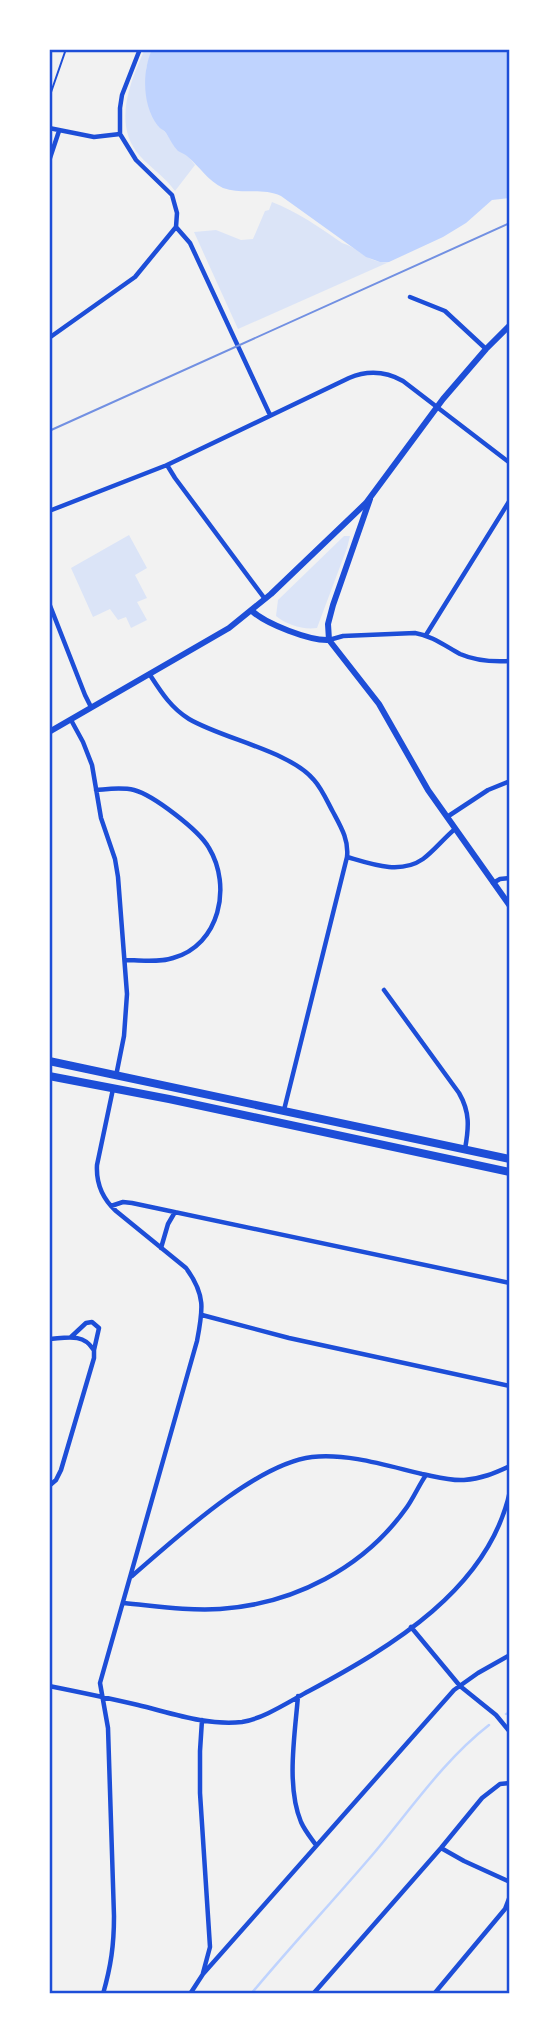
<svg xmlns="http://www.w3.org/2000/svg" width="559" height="2043" viewBox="0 0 559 2043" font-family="'Space Grotesk',sans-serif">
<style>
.green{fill:#dbe4f7}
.water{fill:#bfd3fe}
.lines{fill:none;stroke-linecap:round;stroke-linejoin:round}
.stream{stroke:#bfd3fe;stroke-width:2.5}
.path{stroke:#1d4ed8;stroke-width:2}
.minor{stroke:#1d4ed8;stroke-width:4.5}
.tertiary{stroke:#1d4ed8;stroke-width:6}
.secondary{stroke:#1d4ed8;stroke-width:6}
.trunk{stroke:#1d4ed8;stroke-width:8}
.tram{stroke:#7290e2;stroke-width:2}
.neatline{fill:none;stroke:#1d4ed8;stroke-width:2.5}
</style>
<rect width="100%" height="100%" fill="#f2f2f2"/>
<path class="green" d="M145 49H152L146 69 158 126 165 132 177 149 188 156 195 165 175 191C165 177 151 168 140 156 112 125 130 82 145 49Z
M272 202C298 212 319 227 342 243 360 248 367 264 389 262L238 329 194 232 216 230 241 240 253 239 265 211 269 210Z
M129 535 147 568 135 575 147 598 137 602 147 620 131 628 126 617 118 620 110 609 93 617 71 568Z
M344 536H350L347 548 317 628C303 630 287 625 276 616L278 600Z"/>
<path class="water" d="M152 49H510V198L492 200 466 223 443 237 389 262H380L366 257 281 196C262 187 242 195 223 188 208 181 200 167 187 156 185 154 181 153 178 151 173 146 170 139 166 133 164 130 160 129 158 126 142 105 142 72 152 49Z"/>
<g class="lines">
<path class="stream" d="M506 1714 510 1712
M251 1994C291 1946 334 1900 374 1853 411 1809 444 1760 489 1725"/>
<path class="path" d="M49 98 66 49"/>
<path class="minor" d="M49 128 94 137 120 134
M49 161 59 131
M176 227 190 243 270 415
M410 297 445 311 486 349
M49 338 135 277 176 227 177 213 172 195 136 160 120 134V108L122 95 140 49
M167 465 175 478 265 599
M49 511 167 465 349 378C368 370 385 371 403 381L510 463
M49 603 85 695 91 707
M426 635 510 500
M329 640 343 636 415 633C433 636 445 646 460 654 476 661 493 662 510 661
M150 675C161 692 171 708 189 719 223 739 290 751 314 780 322 789 327 801 333 812 341 827 349 840 347 857L284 1110
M71 720 83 742 92 765 101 818 115 859 118 877 127 994 124 1036 116 1076
M96 790C109 789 121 787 134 790 153 795 199 830 209 848 232 886 220 945 173 958 158 963 141 960 125 960
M447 817 488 790 510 781
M347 857C371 864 400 875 423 859 434 851 444 838 455 829
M493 883 500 879 510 878
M384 990 459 1093C470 1112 469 1127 465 1149
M111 1206 123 1202 132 1203 510 1283
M161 1248 168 1224 175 1212
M202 1315 289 1338 510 1386
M49 1339C66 1338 83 1333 93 1349
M49 1486 56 1480 61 1470 94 1358V1350L99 1328 92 1322 86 1323 71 1337
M132 1576C175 1539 255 1464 312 1457 348 1453 388 1466 422 1474 437 1477 450 1481 464 1480 481 1479 495 1473 510 1466
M124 1603C156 1606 188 1611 220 1609 294 1604 364 1568 407 1507 414 1497 419 1485 426 1475
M411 1627 460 1686 496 1715 510 1732
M49 1686C79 1692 108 1698 138 1705 171 1713 207 1726 242 1722 263 1719 290 1701 309 1691 391 1647 489 1589 510 1491
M298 1696C295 1734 286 1786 301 1822 305 1831 311 1838 316 1845
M202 1720 200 1751V1793L210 1947 203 1973
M441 1848 464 1861 510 1882
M103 1994C111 1966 114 1945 114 1916L108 1728 100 1683 197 1341C203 1310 206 1295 186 1268L116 1211C103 1199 96 1183 97 1165L113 1089
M190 1994 203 1974 454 1690 478 1673 510 1655
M313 1994 441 1848 482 1798 500 1784 510 1783
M434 1994 505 1909 510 1896"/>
<path class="tertiary" d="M370 499 333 605 328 624 329 640 379 704 428 790 510 906
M252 611C266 624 310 641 329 640"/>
<path class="secondary" d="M49 732 229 628 271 594 366 503 443 399 486 349 510 325"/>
<path class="trunk" d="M49 1061 510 1159
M49 1076 169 1099 510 1172"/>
<path class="tram" d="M49 431 510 223"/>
</g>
<rect width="559" height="2043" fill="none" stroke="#ffffff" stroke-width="102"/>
<rect x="51" y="51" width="457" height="1941" class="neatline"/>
</svg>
